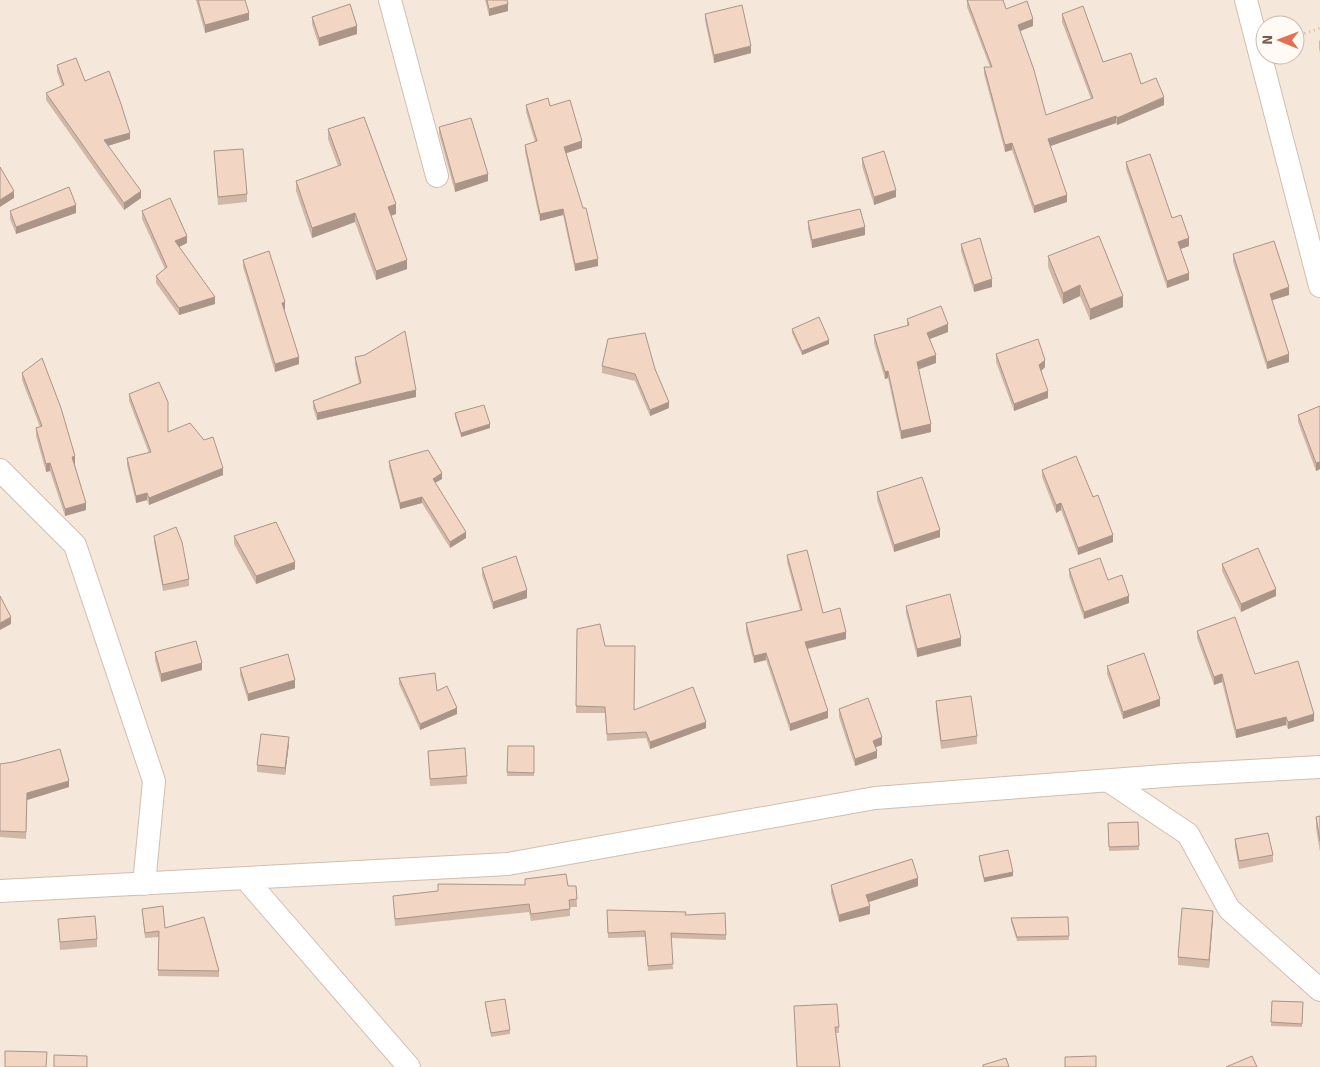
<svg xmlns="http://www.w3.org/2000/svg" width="1320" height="1067" viewBox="0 0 1320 1067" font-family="Signika,sans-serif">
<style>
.residential{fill:#f5e8da;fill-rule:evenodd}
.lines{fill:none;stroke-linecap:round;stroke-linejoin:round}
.street-casing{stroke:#d1beb0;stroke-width:24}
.path{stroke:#d9b8a5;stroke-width:3;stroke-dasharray:1 4;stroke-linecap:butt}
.street{stroke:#fff;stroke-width:22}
.wall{fill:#d1b7a8}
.shaded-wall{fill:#aa9588}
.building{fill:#f3d5c3;stroke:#aa9588}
</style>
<rect width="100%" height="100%" fill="#fdf6ec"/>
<path class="residential" d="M0 0H1320V1067H0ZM1265 25H1295V55H1265Z"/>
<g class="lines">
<defs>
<path id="street" d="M390 0 437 176
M1246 0 1320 286
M0 470 75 545 154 781 144 884
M1109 781 1188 834 1229 909 1320 990
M245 878 409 1067
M0 891 508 864 875 798 1177 775 1320 767"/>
</defs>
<use href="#street" class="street-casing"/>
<path class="path" d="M1295 37 1320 28"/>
<use href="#street" class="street"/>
</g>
<path class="wall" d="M196 0H245L249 20 205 33Z
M485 0H507L508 11 489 16Z
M967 0 1006 9 1033 26 1020 31 1046 115 1091 99 1062 22V14L1103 62 1141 84 1164 105 1117 125 1116 123 1050 146 1067 202 1034 213 1012 150 1005 152 984 74V67H990L967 7Z
M705 14 751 53 714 63 705 21Z
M312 17 357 34 319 46 312 24Z
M1320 40V53L1319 48V41Z
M57 65 85 81 130 139 108 146 141 198 124 210 46 100V93L62 86 57 72Z
M526 105 550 106 582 148 566 153 598 266 575 271 563 215 540 221 525 152V145L535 142 526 112Z
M439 127 488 181 455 192 439 134Z
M328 129 396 214 391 215 407 269 376 280 355 222 312 238 296 191V181L338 166 328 139Z
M214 151 247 194V202L218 205Z
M862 158 896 197 874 205 862 166Z
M1126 162 1172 218 1189 246 1180 249 1189 280 1167 288 1126 169Z
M10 211 76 213 16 234 10 219Z
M142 211 187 243 179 247 215 304 179 315 156 283V276L165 269 142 219Z
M808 221 865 235 812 248 808 229Z
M961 244 992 287 974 292 961 251Z
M1233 254 1289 295 1272 300 1289 362 1267 369 1233 262Z
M1048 256 1123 307 1090 320 1080 296 1063 304 1048 267Z
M243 260 285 309 284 310 299 364 275 372 243 267Z
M907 319 948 332 930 339 936 363 919 369 931 432 901 439 888 378 885 379 874 343V335L907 326Z
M792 329 829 344 802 355 792 333Z
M996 354 1045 367 1041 371 1048 398 1014 411 996 362Z
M355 357 416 397 317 420 313 408V401L359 383 355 364Z
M602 366 655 369 669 408 650 416 635 381 602 373Z
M22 373 75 464 86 510 65 516 50 471 46 472 36 436V428L40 427 22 380Z
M129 394 168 432 223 475 149 505 147 500 136 503 127 465V458L149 453 129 401Z
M1320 406V469L1316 471 1298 422V415Z
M455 413 490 428 461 437 455 417Z
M389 461 442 479 435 483 466 538 450 548 422 503 400 509 389 467Z
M1042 470 1093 497 1113 542 1078 555 1061 510 1056 513 1042 477Z
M877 492 940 537 894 552 877 500Z
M154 536 189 579V586L163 591 154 542Z
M234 536 295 569 256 584 234 544Z
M787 555 823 613 846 639 808 649 828 718 790 731 766 660 754 663 746 631V623L800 610 787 562Z
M1222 564 1276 596 1241 612 1222 571Z
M482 568 527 598 493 609 482 575Z
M1069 569 1108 580 1129 603 1084 619 1069 576Z
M906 606 961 646 917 657 906 613Z
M577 629 605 646 634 710 706 728 650 749 646 738 607 741 605 713H576Z
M1197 631 1255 674 1314 721 1288 729 1286 725 1236 738 1222 682 1214 685 1197 638Z
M155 652 202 670 161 682 155 660Z
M1107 666 1160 706 1123 719 1107 674Z
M240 668 295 688 248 701 240 675Z
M399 678 437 691 457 714 420 730 399 684Z
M936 701 977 736V744L941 749 936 709Z
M839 709 882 745 876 747 877 758 855 766 839 717Z
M289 744 285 775 257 772V765Z
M508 746H534V776H507Z
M428 751 467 776V784L430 786Z
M0 764 69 787 27 800 26 839 0 837Z
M1320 816V852L1316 828V817Z
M1138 822 1139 850 1109 851 1108 823Z
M1235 839 1273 855V862L1239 869 1235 846Z
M979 856 1013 876 984 882 979 860Z
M525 879 568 886H576L577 907H570V916L531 921 529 912 395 926 393 896 525 885Z
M831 885 918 886 868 902 870 914 839 922 831 893Z
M142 909 219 971V977L158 976 159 937 145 938Z
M607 910 685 915 726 935V940L671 938 673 969 648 971 645 937 608 938Z
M1068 917 1069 940 1017 941 1011 922V918Z
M1213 918 1209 968 1178 965V957Z
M58 919 97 939V947L60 950Z
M1272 1001 1303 1002 1302 1027 1271 1026Z
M485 1002 510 1030V1034L491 1037Z
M794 1012 839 1027V1033H836Z"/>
<path class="shaded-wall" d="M508 4V11L489 16V9Z
M249 13V20L205 33V25Z
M1033 19V26L1018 32V25Z
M357 26V34L319 46V38Z
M751 46V53L714 63V55Z
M1164 97V105L1117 125V118Z
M1116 116V123L1048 147V139Z
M130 133V139L104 147V140Z
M582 141V148L564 154V147Z
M1012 143V150L1005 152V145Z
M488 174V181L455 192V184Z
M896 190V197L874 205V197Z
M14 191V198L0 207V200Z
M141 191V198L124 210V203Z
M1067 195V202L1034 213V206Z
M396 204V214L388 217V207Z
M76 205V213L16 234V227Z
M563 209V215L540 221V214Z
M355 213V222L312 238V228Z
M865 227V235L812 248V240Z
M187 236V243L175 249V241Z
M1189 238V246L1178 250V242Z
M598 259V266L575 271V264Z
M407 260V269L376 280V271Z
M1189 273V280L1167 288V281Z
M992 279V287L974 292V285Z
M1080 285V296L1063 304V293Z
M1289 287V295L1270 301V294Z
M1123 296V307L1090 320V309Z
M215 297V304L179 315V308Z
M285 302V309L282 310V303Z
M948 324V332L927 340V333Z
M829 340V344L802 355V351Z
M1289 354V362L1267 369V362Z
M936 355V363L917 370V362Z
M299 357V364L275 372V364Z
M1045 360V367L1039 373V365Z
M888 371V378L885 379V372Z
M416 390V397L317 420V413Z
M1048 391V398L1014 411V404Z
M669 402V408L650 416V410Z
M490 424V428L461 437V433Z
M931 424V432L901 439V431Z
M75 456V464H72V457Z
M1320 462V469L1316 471V463Z
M50 463V471L46 472V464Z
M223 468V475L149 505V498Z
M442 473V479L433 484V479Z
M147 493V500L136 503V496Z
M422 497V503L400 509V503Z
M86 503V510L65 516V509Z
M1061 503V510L1056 513V505Z
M940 530V537L894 552V545Z
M466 532V538L450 548V542Z
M1113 535V542L1078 555V548Z
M295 562V569L256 584V576Z
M1276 589V596L1241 612V604Z
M527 590V598L493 609V602Z
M1129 596V603L1084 619V612Z
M11 617V624L0 630V623Z
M846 632V639L805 649V642Z
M961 638V646L917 657V649Z
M766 653V660L754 663V656Z
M202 663V670L161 682V674Z
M1222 674V682L1214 685V677Z
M295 680V688L248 701V694Z
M1160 699V706L1123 719V712Z
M457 708V714L420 730V724Z
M828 711V718L790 731V724Z
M1314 714V721L1288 729V722Z
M1286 717V725L1236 738V730Z
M706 722V728L650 749V742Z
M289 737V744L285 775V768Z
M882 737V745L873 748V741Z
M877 751V758L855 766V759Z
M69 781V787L27 800 26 839 27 793Z
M1013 872V876L984 882V878Z
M918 878V886L866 903V895Z
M870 906V914L839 922V915Z
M1213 911V918L1209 968V960Z"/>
<path class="building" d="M198 0H245L249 13 205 25Z
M487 0H507L508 4 489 9Z
M967 0H1003L1006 9 1027 1 1033 19 1018 25 1034 70 1046 115 1093 98 1062 14 1083 6 1103 62 1131 53 1141 84 1156 78 1164 97 1117 118 1116 116 1048 139 1067 195 1034 206 1012 143 1005 145 984 67H992Z
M350 4 357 26 319 38 312 17Z
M742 5 751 46 714 55 705 14Z
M76 58 85 81 109 71 121 104 130 133 104 140 141 191 124 203 46 93 64 85 57 65Z
M548 98 550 106 570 100 582 141 564 147 583 208H586L598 259 575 264 563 209 540 214 525 145 537 141 526 105Z
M364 117 396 204 388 207 407 260 376 271 355 213 312 228 296 181 341 165 328 129Z
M471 118 488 174 455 184 439 127Z
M243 149 247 194 218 197 214 151Z
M884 151 896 190 874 197 862 158Z
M1150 154 1172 218 1181 215 1189 238 1178 242 1189 273 1167 281 1126 162Z
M0 167 14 191 0 200Z
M69 187 76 205 16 227 10 211Z
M170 198 187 236 175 241 215 297 179 308 156 276 167 267 142 211Z
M860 209 865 227 812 240 808 221Z
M1099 236 1123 296 1090 309 1080 285 1063 293 1048 256Z
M980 238 992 279 974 285 961 244Z
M1274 241 1289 287 1270 294 1289 354 1267 362 1233 254Z
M269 251 285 302 282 303 299 357 275 364 243 260Z
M941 306 948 324 927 333 936 355 917 362 931 424 901 431 888 371 885 372 874 335 909 325 907 319Z
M819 317 829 340 802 351 792 329Z
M405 331 416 390 317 413 313 401 361 383 355 357 365 355Z
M645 333 655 369 669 402 650 410 635 374 602 366 608 339Z
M1038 339 1045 360 1039 365 1048 391 1014 404 996 354Z
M42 358 61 408 75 456 72 457 86 503 65 509 50 463 46 464 36 428 42 426 22 373Z
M159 382 168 402V432L190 423 204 440 213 437 223 468 149 498 147 493 136 496 127 458 151 452 129 394Z
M484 405 490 424 461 433 455 413Z
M1320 406V462L1316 463 1298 415Z
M428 450 442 473 433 479 466 532 450 542 422 497 400 503 389 461Z
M1076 456 1093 497 1098 495 1113 535 1078 548 1061 503 1056 505 1042 470Z
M922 477 940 530 894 545 877 492Z
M276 522 295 562 256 576 234 536Z
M176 527 182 542 189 579 163 585 154 536Z
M1258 548 1276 589 1241 604 1222 564Z
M807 550 823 613 840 608 846 632 805 642 828 711 790 724 766 653 754 656 746 623 802 610 787 555Z
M516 556 527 590 493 602 482 568Z
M1100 558 1108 580 1122 575 1129 596 1084 612 1069 569Z
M950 594 961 638 917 649 906 606Z
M0 596 11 617 0 623Z
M1235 617 1255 674 1298 661 1314 714 1288 722 1286 717 1236 730 1222 674 1214 677 1197 631Z
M600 624 605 646H635L634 710 693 687 706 722 650 742 646 732 607 734 605 707 576 706 577 629Z
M196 641 202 663 161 674 155 652Z
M1144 653 1160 699 1123 712 1107 666Z
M288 654 295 680 248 694 240 668Z
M435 673 437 691 447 686 457 708 420 724 399 678Z
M971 696 977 736 941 741 936 701Z
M868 698 882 737 873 741 877 751 855 759 839 709Z
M261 734 289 737 285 768 257 765Z
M508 746H534V773L507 772Z
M465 748 467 776 430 779 428 751Z
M60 749 69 781 27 793 26 832 0 831V764L13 762Z
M1320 816V841L1316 817Z
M1138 822 1139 846 1109 847 1108 823Z
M1268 833 1273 855 1239 861 1235 839Z
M1008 850 1013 872 984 878 979 856Z
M912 859 918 878 866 895 870 906 839 915 831 885Z
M566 874 568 886H576L577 899 569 900 570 909 531 914 529 904 395 919 393 896 438 891V884L525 885V879Z
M163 906 165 928 204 917 219 971 158 970 159 931 145 933 142 909Z
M1182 908 1213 911 1209 960 1178 957Z
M607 910 686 912 685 915 725 913 726 935 671 933 673 964 648 966 645 931 608 933Z
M95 916 97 939 60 942 58 919Z
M1068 917 1069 936 1017 937 1011 918Z
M505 999 510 1030 491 1033 485 1002Z
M1272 1001 1303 1002 1302 1024 1271 1022Z
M837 1004 839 1027H835L840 1067H797L794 1006Z
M5 1051 47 1052 46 1067H5Z
M54 1055 87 1056V1067H54Z
M1096 1056V1067H1065V1057Z
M1252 1056 1257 1067H1226Z
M1006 1058 1009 1067H983V1065Z"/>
<g transform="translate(1280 40) rotate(271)"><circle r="24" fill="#fffaf3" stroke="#cabbb1"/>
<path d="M0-4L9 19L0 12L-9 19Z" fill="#e76f51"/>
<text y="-8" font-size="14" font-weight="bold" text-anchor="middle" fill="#7a5c4d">N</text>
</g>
</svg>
